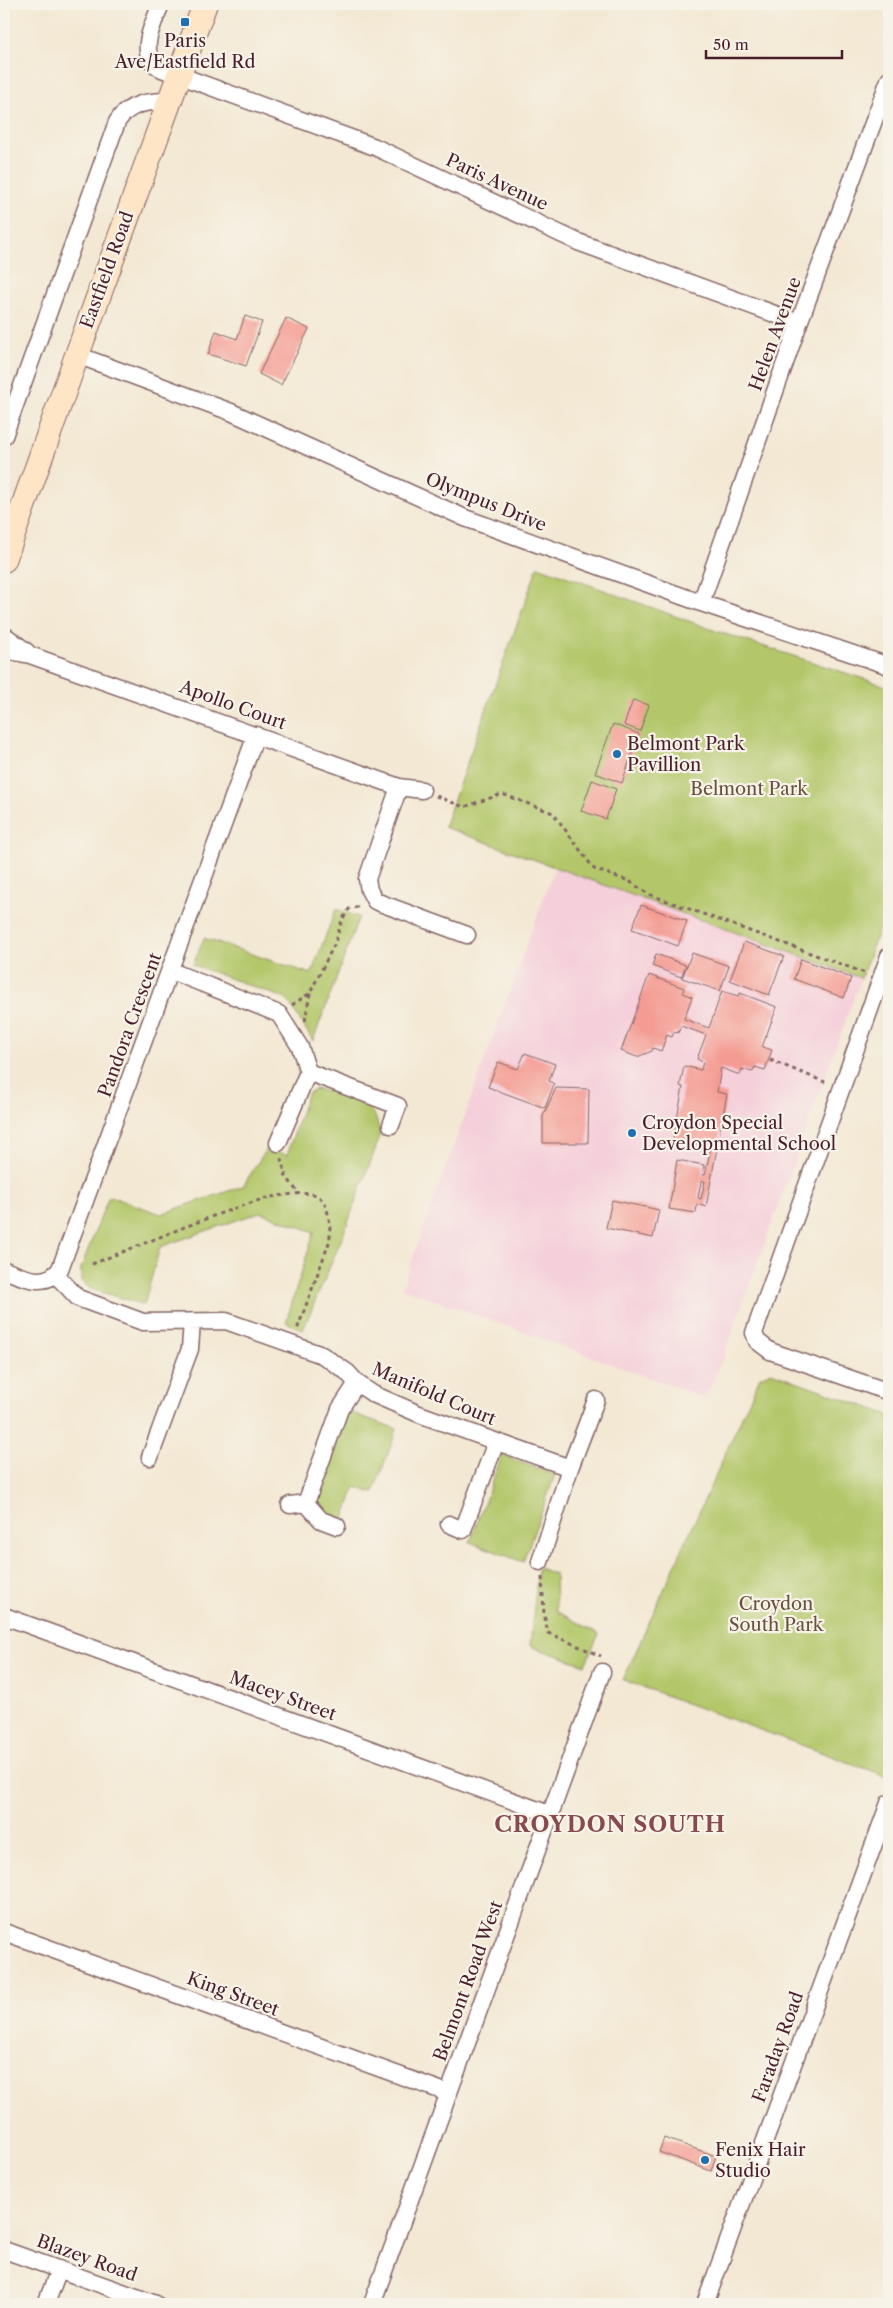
<svg xmlns="http://www.w3.org/2000/svg" width="893" height="2308" viewBox="0 0 893 2308" font-family="'Libre Caslon Text',serif">
<style>
.built{fill:#f5cfda}
.green{fill:#b3c76a;stroke:#7e734a}
.building{fill:#f49b93;fill-rule:evenodd}
.lines{fill:none;stroke-linecap:round;stroke-linejoin:round}
.street-casing{stroke:#856566;stroke-width:19}
.secondary-casing{stroke:#856566;stroke-width:26}
.path{stroke:#856566;stroke-width:3;stroke-dasharray:4 4;stroke-linecap:butt}
.street{stroke:#fff;stroke-width:16}
.secondary{stroke:#fee5c5;stroke-width:24}
.poi-dot{fill:#1f6fb2;stroke:#f7f3e8;stroke-width:2}
.labels{text-anchor:middle;stroke-width:4.5;stroke-linejoin:round;paint-order:stroke}
.poi-label{font-size:18px;fill:#4a1f2b;stroke:#f7f3e8;text-anchor:start}
.street-label{font-size:18px;fill:#4a1f2b;stroke:#f7f3e8}
.park-label{font-size:18px;fill:#6a513e;stroke:#f7f3e8}
.district-label{font-size:22px;font-weight:bold;letter-spacing:1px;fill:#864a4f;stroke:#f7f3e8}
</style>
<rect width="100%" height="100%" fill="#f7f3e8"/>
<filter id="ink" filterUnits="userSpaceOnUse"><feTurbulence type="fractalNoise" baseFrequency=".02" numOctaves="2"/><feDisplacementMap in="SourceGraphic" scale="10" xChannelSelector="R" yChannelSelector="G"/><feConvolveMatrix kernelMatrix="1 2 1 2 8 2 1 2 1" color-interpolation-filters="sRGB"/></filter>
<filter id="wash" filterUnits="userSpaceOnUse"><feTurbulence type="fractalNoise" baseFrequency=".0096" numOctaves="4" result="noise"/><feDisplacementMap in="SourceGraphic" scale="20" xChannelSelector="R" yChannelSelector="G"/><feGaussianBlur stdDeviation="1.12" result="paint"/><feColorMatrix in="noise" values="0 0 0 0 0 0 0 0 0 0 0 0 0 0 0 0 0 1.4 0 .05"/><feComposite in="paint" operator="in"/></filter>
<g filter="url(#wash)">
<rect width="100%" height="100%" fill="#f3e8d3"/>
<path class="built" d="M555 867 861 978 724 1355 705 1398 402 1288Z"/>
<path class="green" d="M538 566 716 631 889 687V901L861 978 444 827Z
M336 909 359 917 313 1041 287 999 193 965 204 938 311 974Z
M315 1089 340 1093 367 1106 375 1116 381 1134 342 1238 303 1330 286 1322 314 1232 260 1212 160 1247 144 1305 91 1289 81 1281V1268L109 1196 161 1214 243 1186 267 1148 287 1155 307 1094Z
M771 1372 889 1415V1777L623 1680 760 1377Z
M349 1412 397 1429 373 1493 355 1487 344 1519 323 1512 317 1498Z
M502 1455 555 1475 523 1562 470 1542Z
M538 1568 555 1574 556 1611 599 1634 585 1665 530 1646Z"/>
<g id="blocks">
<path class="building" d="M245 316 262 322 246 366 208 354 216 331 237 339Z
M286 318 309 329 281 385 259 374Z
M633 700 649 705 640 731 624 725Z
M613 724 639 734 622 783 595 773Z
M592 780 616 789 606 819 581 811Z
M641 905 687 921 678 946 632 929Z
M744 942 784 956 769 995 730 980Z
M692 953 729 966 720 991 682 978Z
M656 954 686 965 681 977 652 966Z
M801 959 851 978 844 998 794 979Z
M649 975 684 988 683 993 692 997 684 1019 709 1028 722 991 738 996 740 993 777 1007 762 1047 772 1050 765 1070 755 1067 752 1072 742 1069 740 1075 721 1068 717 1092 727 1094 706 1207 697 1204 696 1213 669 1209 677 1160 704 1165 702 1175H705L712 1142 708 1141V1145L673 1140 683 1087 680 1086 684 1066 701 1070 703 1062 697 1059 706 1035 681 1026 678 1033 674 1032 672 1037 667 1035 661 1051 653 1048 652 1051 637 1057 621 1051ZM701 1181H705L701 1199 698 1198Z
M525 1053 555 1064 549 1081 554 1084 545 1108 488 1087 498 1062 518 1069Z
M556 1088 589 1089 588 1143H543V1116Z
M612 1200 659 1210 653 1238 606 1228Z
M664 2138 716 2156 711 2171 659 2152Z"/>
</g>
</g>
<g filter="url(#ink)">
<use href="#blocks" fill-opacity="0" stroke="#856566" stroke-width="1"/>
<g class="lines">
<defs>
<path id="street" d="M161 4C153 25 135 55 162 69L375 147 578 242 799 323
M77 355 231 412 465 518 701 603 889 666
M4 436 117 122C128 103 149 101 169 101
M4 516 13 530
M701 603 799 323 889 80
M4 635 27 652
M4 650 30 655 399 787 422 790
M399 787 367 879 369 890 375 901 467 935
M889 956 754 1333 757 1341 770 1351 889 1392
M171 971 279 1014 300 1047 308 1072 398 1106 391 1125
M278 1143 308 1072
M4 1270C23 1277 45 1289 60 1269L256 735
M56 1275 78 1298 143 1322 226 1321 322 1355 347 1372 357 1383 373 1394 419 1414 570 1468
M150 1457 190 1349 192 1322
M306 1503 340 1409 357 1383
M290 1505 306 1503 321 1520 337 1526
M449 1524 463 1530 496 1442
M540 1562 570 1468 596 1400
M4 1616 549 1814
M4 1932 448 2093
M4 2250 156 2304
M46 2304 59 2269
M372 2304 602 1672
M705 2304 889 1803"/>
<path id="secondary" d="M4 560 77 355 205 4"/>
</defs>
<use href="#street" class="street-casing"/>
<use href="#secondary" class="secondary-casing"/>
<path class="path" d="M436 796 464 807 502 794 553 813 594 869 629 881 648 894 865 973
M292 1005 310 993 335 943 342 920 349 909 361 906
M305 1021 310 993
M770 1060 825 1082
M281 1158 286 1176 299 1194
M92 1264C149 1242 205 1217 263 1199 274 1196 306 1191 316 1195 330 1202 330 1226 330 1240L297 1330
M542 1577 544 1614 548 1633 601 1656"/>
<use href="#street" class="street"/>
<use href="#secondary" class="secondary"/>
</g>
</g>
<g class="poi-dot">
<rect x="180" y="17" width="10" height="10" rx="2.5"/>
<circle cx="617" cy="754" r="5"/>
<circle cx="632" cy="1133" r="5"/>
<circle cx="705" cy="2160" r="5"/>
</g>
<g class="labels">
<g class="poi-label">
<text x="185" y="47" text-anchor="middle">Paris<tspan x="185" dy="21">Ave/Eastfield Rd</tspan></text>
<text x="627" y="750">Belmont Park<tspan x="627" dy="21">Pavillion</tspan></text>
<text x="642" y="1129">Croydon Special<tspan x="642" dy="21">Developmental School</tspan></text>
<text x="715" y="2156">Fenix Hair<tspan x="715" dy="21">Studio</tspan></text>
</g>
<g class="street-label">
<text transform="translate(497 182) rotate(25)" y="6">Paris Avenue</text>
<text transform="translate(107 270) rotate(-70)" y="6">Eastfield Road</text>
<text transform="translate(775 334) rotate(-70)" y="6">Helen Avenue</text>
<text transform="translate(486 502) rotate(22)" y="6">Olympus Drive</text>
<text transform="translate(233 705) rotate(20)" y="6">Apollo Court</text>
<text transform="translate(130 1025) rotate(-70)" y="6">Pandora Crescent</text>
<text transform="translate(434 1394) rotate(23)" y="6">Manifold Court</text>
<text transform="translate(283 1696) rotate(20)" y="6">Macey Street</text>
<text transform="translate(468 1981) rotate(-70)" y="6">Belmont Road West</text>
<text transform="translate(233 1994) rotate(20)" y="6">King Street</text>
<text transform="translate(778 2047) rotate(-70)" y="6">Faraday Road</text>
<text transform="translate(87 2258) rotate(20)" y="6">Blazey Road</text>
</g>
<g class="park-label">
<text x="749" y="795">Belmont Park</text>
<text x="776" y="1610">Croydon<tspan x="776" dy="21">South Park</tspan></text>
</g>
<g class="district-label">
<text x="610" y="1832">CROYDON SOUTH</text>
</g>
</g>
<rect width="893" height="2308" fill="none" stroke="#f7f3e8" stroke-width="20"/>
<path d="M706 50v8h136v-8" fill="none" stroke="#4a1f2b" stroke-width="2.5"/>
<text x="713" y="50" font-size="15" fill="#4a1f2b" stroke="#f7f3e8" stroke-width="4" paint-order="stroke">50 m</text>
</svg>
